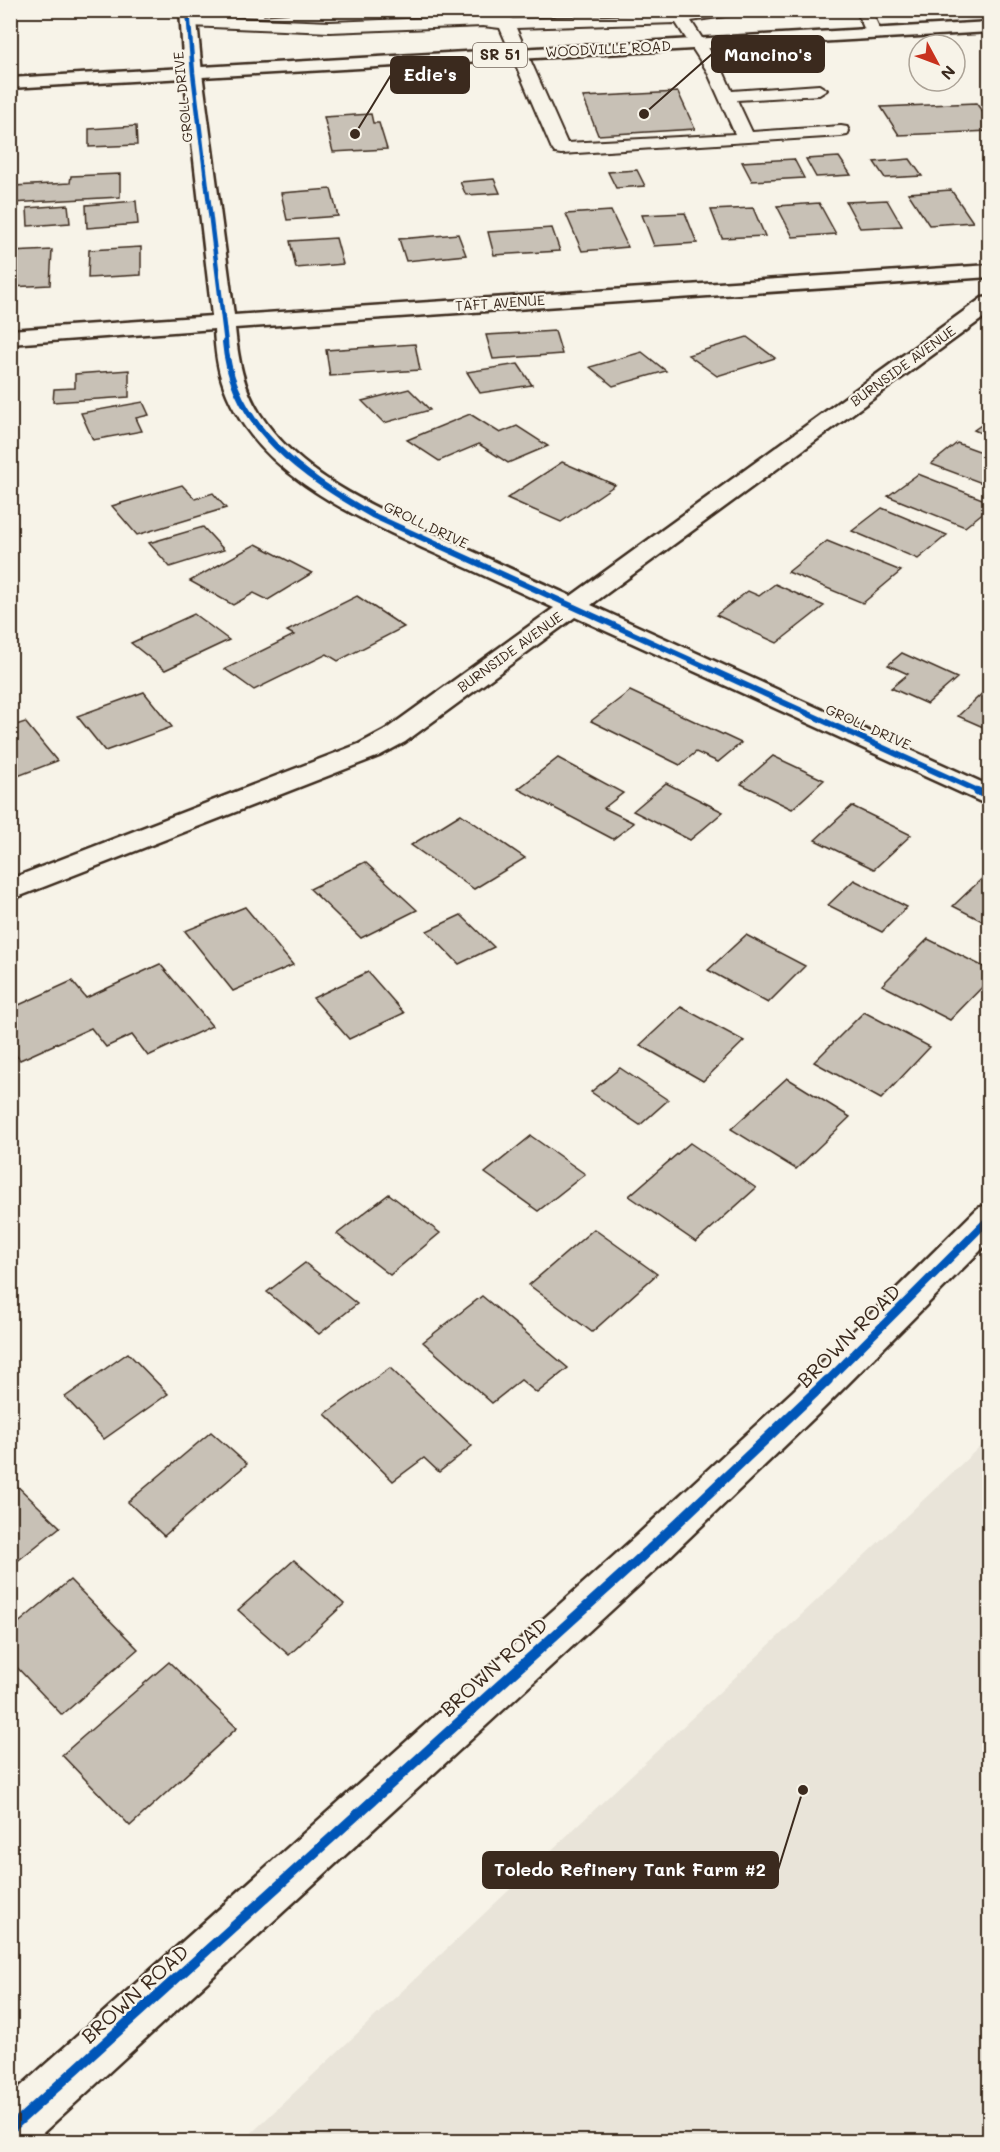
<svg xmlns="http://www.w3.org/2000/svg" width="1000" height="2152" viewBox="0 0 1000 2152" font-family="Mali,sans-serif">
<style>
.built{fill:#e9e4d9}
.building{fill:#c8c1b6;stroke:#3b2a1e;stroke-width:1.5}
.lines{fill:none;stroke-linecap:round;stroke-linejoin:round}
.lane-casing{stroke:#3b2a1e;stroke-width:4}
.street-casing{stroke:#3b2a1e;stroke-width:5}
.secondary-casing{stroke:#3b2a1e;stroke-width:5}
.primary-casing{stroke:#3b2a1e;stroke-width:5}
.lane{fill:#f7f3e8;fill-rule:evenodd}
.street{fill:#f7f3e8;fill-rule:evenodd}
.secondary{fill:#f7f3e8;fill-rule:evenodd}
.primary{fill:#f7f3e8;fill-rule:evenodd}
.cycleway-far3-casing{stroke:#f7f3e8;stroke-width:7}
.cycleway-far2-casing{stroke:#f7f3e8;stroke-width:9}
.cycleway-far1-casing{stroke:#f7f3e8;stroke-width:11}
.cycleway-casing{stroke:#f7f3e8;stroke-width:14}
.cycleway-far3{stroke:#0057b8;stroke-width:4.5}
.cycleway-far2{stroke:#0057b8;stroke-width:6}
.cycleway-far1{stroke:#0057b8;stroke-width:8}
.cycleway{stroke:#0057b8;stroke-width:10}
.labels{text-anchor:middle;stroke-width:4.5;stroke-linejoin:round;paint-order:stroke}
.far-street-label{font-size:14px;fill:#3b2a1e;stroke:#f7f3e8}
.shield{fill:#f7f3e8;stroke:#73665b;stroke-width:1.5}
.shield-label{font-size:15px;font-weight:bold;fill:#3b2a1e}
.near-street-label{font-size:20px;fill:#3b2a1e;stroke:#f7f3e8}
.leader{fill:none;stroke:#3b2a1e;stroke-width:2}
.callout-dot{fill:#3b2a1e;stroke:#f7f3e8;stroke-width:2}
.callout{fill:#3b2a1e;stroke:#3b2a1e;stroke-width:2}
.callout-label{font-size:18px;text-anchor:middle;font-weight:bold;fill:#fff}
</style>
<rect width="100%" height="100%" fill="#f7f3e8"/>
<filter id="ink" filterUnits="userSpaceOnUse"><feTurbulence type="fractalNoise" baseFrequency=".0167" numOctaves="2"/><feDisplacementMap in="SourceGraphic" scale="12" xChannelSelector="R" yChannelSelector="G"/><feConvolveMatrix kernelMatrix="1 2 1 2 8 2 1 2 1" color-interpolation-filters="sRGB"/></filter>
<g filter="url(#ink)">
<path class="built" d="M989 1438V2141H243Z"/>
<path class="building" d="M263 10H332L264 15Z
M678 92 695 129 598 135 583 97Z
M976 103 990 122V131L899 135 881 107Z
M371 114 373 123H379L387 149 333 152 324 117Z
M136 126 137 145 89 147V129Z
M839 157 851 175 816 177 806 159Z
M794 159 804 178 752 181 742 162Z
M910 159 922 176 885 178 874 162Z
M637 170 645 186 616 188 608 172Z
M120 174V197L11 203 13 186 70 183 71 176Z
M494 179 500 193 466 195 460 182Z
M331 189 338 216 287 220 281 193Z
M951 190 973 222 929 225 908 193Z
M887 200 902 226 860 228 846 202Z
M136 201 138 224 87 228 86 205Z
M819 203 836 234 793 237 777 206Z
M68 205 70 223 28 226 27 208Z
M753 208 765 236 722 238 711 210Z
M611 211 628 247 582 251 566 214Z
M685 213 697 243 654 246 642 215Z
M552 228 560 251 494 255 488 232Z
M458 234 466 255 406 261 399 239Z
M336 238 343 264 296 268 290 241Z
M141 247V275L88 278 89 250Z
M52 250 50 285 10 287V252Z
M555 331 562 354 493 359 486 335Z
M747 337 775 358 717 376 688 355Z
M415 344 420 370 330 376 326 350Z
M642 352 666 371 613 386 590 367Z
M518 364 532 385 480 393 467 372Z
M129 370V397L53 402 54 389 75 388V374Z
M409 389 430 410 384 423 362 401Z
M143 402 149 415 136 418 142 431 93 440 81 413Z
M470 414 500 433 517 426 548 446 508 463 479 444 439 461 407 440Z
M990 419V437L974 430Z
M957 443 990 455V486L931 464Z
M562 462 615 485 561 522 507 498Z
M918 474 990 502V507L965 527 888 496Z
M182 485 195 499 213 493 226 508 137 535 112 506Z
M882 508 947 535 918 559 852 531Z
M203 527 224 550 170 567 149 543Z
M827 541 901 571 863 603 788 572Z
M256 544 312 573 268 600 254 593 233 605 190 581Z
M775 584 824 606 777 643 716 615 748 591 759 596Z
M357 596 404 627 338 661 327 654 254 690 225 669 294 635 287 631Z
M194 614 229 640 165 670 131 643Z
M902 653 957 678 927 704 891 688 908 674 888 665Z
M988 688 990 689V730L958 716Z
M630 691 741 743 718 762 696 752 680 765 591 721Z
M144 692 172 727 105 751 77 716Z
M25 722 57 761 10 779V727Z
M773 756 824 780 792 809 741 784Z
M558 758 623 793 604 808 634 823 613 839 518 789Z
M666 783 723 812 690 840 633 811Z
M852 806 911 835 874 869 815 840Z
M461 814 525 858 474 889 411 845Z
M365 862 417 910 361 938 310 889Z
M990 871V925L953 906Z
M854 880 907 907 882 932 828 905Z
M245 907 293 965 233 991 185 931Z
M461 915 494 947 459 964 427 931Z
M746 935 805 966 768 1003 708 970Z
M928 939 990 970V979L950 1020 882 985Z
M160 964 212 1026 148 1056 132 1035 106 1047 91 1028 20 1060 10 1048V1009L72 981 86 998Z
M368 972 404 1013 349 1039 313 998Z
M681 1007 744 1041 703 1081 640 1045Z
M864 1012 930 1047 881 1099 814 1062Z
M620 1068 668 1100 640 1125 591 1092Z
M787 1078 850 1117 796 1169 731 1129Z
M531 1136 585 1174 538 1211 485 1173Z
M690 1143 756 1188 696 1242 629 1196Z
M389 1194 440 1233 390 1275 337 1234Z
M594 1229 657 1274 592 1332 529 1285Z
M305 1263 357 1304 319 1334 267 1292Z
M482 1296 568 1368 537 1393 521 1380 492 1403 423 1342Z
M128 1353 168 1394 104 1439 65 1397Z
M390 1368 472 1446 439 1472 424 1458 393 1481 325 1414Z
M211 1432 247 1464 164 1536 128 1502Z
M10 1479 60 1527 10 1567Z
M294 1560 344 1604 289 1655 238 1610Z
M70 1580 138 1649 62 1715 10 1660V1630Z
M169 1662 237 1728 130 1826 62 1755Z"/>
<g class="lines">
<defs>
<path id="lane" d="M493 10H508L512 19 672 14 679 10 685 13 739 10 732 15 691 21 723 71 732 91 819 85 827 90 819 95 737 100 752 132 841 126 847 127 849 131 847 135 841 136 561 154 555 153 552 149 500 28 483 26 330 32 189 26 181 21 189 16 330 22 483 16 496 18ZM676 23 707 71 735 134 567 143 516 28Z
M856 10H871L882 34 880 37H868Z"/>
<path id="street" d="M180 10H196L202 73 234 315 990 265V277L235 328C238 358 243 388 260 414 302 479 383 511 450 541 491 560 531 578 571 596L982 298 990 297V313L591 605 990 786V806L575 617 405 742 379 756 10 900V879L359 744 385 730 554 608C511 588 468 568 425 549 350 514 255 472 224 387 217 368 215 349 214 329L10 344V330L212 316 184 73Z"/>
<path id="secondary" d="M990 1204V1241L819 1413 663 1563 33 2142H10V2096L635 1537 793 1391 978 1208Z"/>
<path id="primary" d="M990 22V32L10 88V78Z"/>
</defs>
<use href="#lane" class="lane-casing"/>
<use href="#street" class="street-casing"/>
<use href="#secondary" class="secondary-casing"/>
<use href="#primary" class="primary-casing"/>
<use href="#lane" class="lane"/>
<use href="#street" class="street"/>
<use href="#secondary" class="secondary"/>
<use href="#primary" class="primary"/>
<defs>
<path id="cycleway-far3" d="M188 10 193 73 226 343"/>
<path id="cycleway-far2" d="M225 342C232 428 304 476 372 515L980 792"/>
<path id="cycleway-far1" d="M977 791 990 797
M827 1381 990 1218"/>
<path id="cycleway" d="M10 2129 649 1550 828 1380"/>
</defs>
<use href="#cycleway-far3" class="cycleway-far3-casing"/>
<use href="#cycleway-far2" class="cycleway-far2-casing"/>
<use href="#cycleway-far1" class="cycleway-far1-casing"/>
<use href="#cycleway" class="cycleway-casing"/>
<use href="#cycleway-far3" class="cycleway-far3"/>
<use href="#cycleway-far2" class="cycleway-far2"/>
<use href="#cycleway-far1" class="cycleway-far1"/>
<use href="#cycleway" class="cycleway"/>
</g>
</g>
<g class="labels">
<g class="far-street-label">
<text transform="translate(608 49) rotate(-3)" y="5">WOODVILLE ROAD</text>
<text transform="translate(183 97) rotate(-96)" y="5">GROLL DRIVE</text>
<text transform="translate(500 303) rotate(-4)" y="5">TAFT AVENUE</text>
<text transform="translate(903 366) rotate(-36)" y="5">BURNSIDE AVENUE</text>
<text transform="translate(426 525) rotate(25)" y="5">GROLL DRIVE</text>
<text transform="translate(510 652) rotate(-36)" y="5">BURNSIDE AVENUE</text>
<text transform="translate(868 727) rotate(24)" y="5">GROLL DRIVE</text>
</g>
<rect class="shield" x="473" y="43" width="54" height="24" rx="4.5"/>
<g class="shield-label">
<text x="500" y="60">SR 51</text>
</g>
<g class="near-street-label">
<text transform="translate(849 1336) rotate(-45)" y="7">BROWN ROAD</text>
<text transform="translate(494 1667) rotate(-42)" y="7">BROWN ROAD</text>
<text transform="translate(135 1994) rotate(-42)" y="7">BROWN ROAD</text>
</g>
</g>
<path class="leader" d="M644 114L712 54M355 134L391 75M803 1790L778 1870"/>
<g class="callout-dot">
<circle cx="644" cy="114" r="6"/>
<circle cx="355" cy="134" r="6"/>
<circle cx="803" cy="1790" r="6"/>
</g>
<g class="callout">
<rect x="712" y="36" width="112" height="36" rx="6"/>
<rect x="391" y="57" width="78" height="36" rx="6"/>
<rect x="483" y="1852" width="295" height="36" rx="6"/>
</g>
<g class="callout-label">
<text x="768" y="61">Mancino's</text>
<text x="430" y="81">Edie's</text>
<text x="630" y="1876">Toledo Refinery Tank Farm #2</text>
</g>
<rect width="1000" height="2152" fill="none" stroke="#f7f3e8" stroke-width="36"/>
<rect x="18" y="18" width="964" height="2116" fill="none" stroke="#3b2a1e" stroke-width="2" filter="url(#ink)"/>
<g transform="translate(937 63) rotate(131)"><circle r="28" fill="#f7f3e8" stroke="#aca397" stroke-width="1.5"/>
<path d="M0-4.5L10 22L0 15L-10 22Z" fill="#c8321e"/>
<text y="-9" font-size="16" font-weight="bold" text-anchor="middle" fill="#3b2a1e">N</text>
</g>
</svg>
